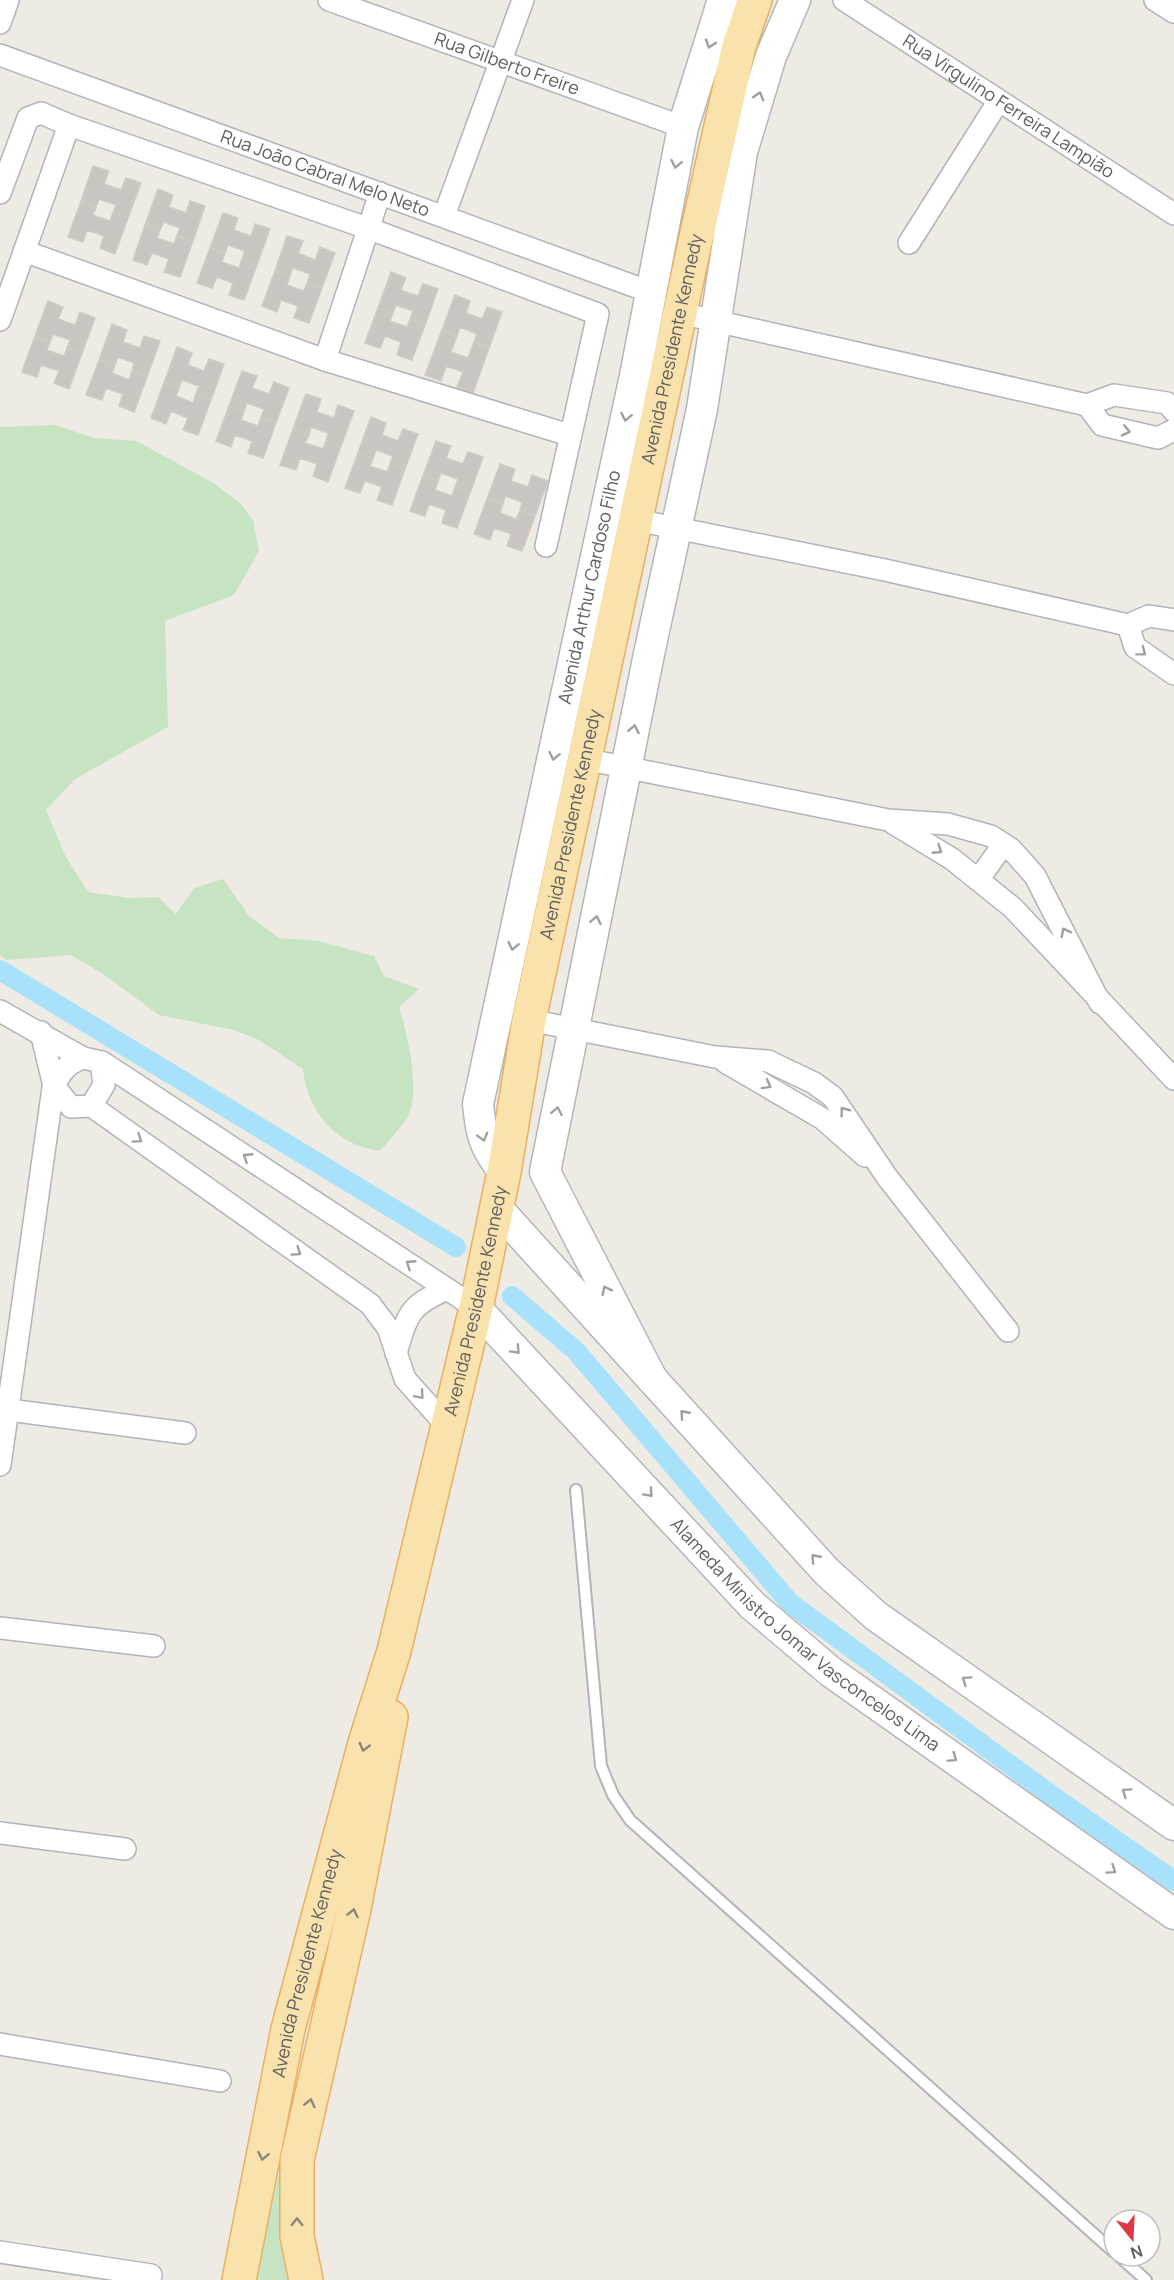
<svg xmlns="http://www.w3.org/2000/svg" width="1174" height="2280" viewBox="0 0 1174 2280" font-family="Manrope,sans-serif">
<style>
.green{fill:#c7e4c2}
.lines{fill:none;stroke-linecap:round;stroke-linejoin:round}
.canal{stroke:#a8e2fa;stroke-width:20}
.building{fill:#c9c5c1;stroke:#d2cbc3;stroke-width:1.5}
.service-casing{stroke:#b1b5b8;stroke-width:14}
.minor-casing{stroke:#b1b5b8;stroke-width:24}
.secondary-casing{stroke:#b3b7bb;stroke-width:33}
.primary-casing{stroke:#e9af62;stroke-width:36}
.service{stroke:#fff;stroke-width:10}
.minor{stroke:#fff;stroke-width:21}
.secondary{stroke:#fff;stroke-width:30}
.primary{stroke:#fae2ac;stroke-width:33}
.oneway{stroke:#9da0a2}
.oneway2{stroke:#8b877a}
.labels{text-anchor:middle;stroke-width:5;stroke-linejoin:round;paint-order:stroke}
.street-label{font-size:18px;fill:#5c6064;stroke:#fff}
</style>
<rect width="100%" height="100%" fill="#eeeae4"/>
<path class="green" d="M55 425 94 438 136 441 212 482 240 503 253 520 259 551 234 595 165 621 168 727 75 779 46 810 66 857 88 892 129 898 158 897 176 914 194 888 223 879 249 916 279 938 318 941 374 956 384 976 419 989 399 1007C407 1033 422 1093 407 1118 399 1130 389 1141 380 1151 336 1145 307 1112 303 1069L259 1040 234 1030 159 1015 103 974 71 955 6 960 0 955V427Z
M288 2134C285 2182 278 2233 290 2280H254Z"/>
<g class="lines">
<path class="canal" d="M0 970 456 1247
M512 1296 576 1351 790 1603 1058 1800 1174 1881"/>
</g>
<path class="building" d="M93 166 109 171 104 184 121 190 126 178 141 183 128 218 113 213 116 205 99 199 96 207 81 201Z
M158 189 173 195 169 207 186 213 190 201 205 206 193 241 177 236 180 228 164 222 160 230 145 225Z
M81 201 96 207 93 215 110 221 113 213 128 218 115 254 100 248 104 236 87 230 83 242 68 237Z
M223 213 238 218 234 230 251 236 255 224 270 229 257 265 242 259 245 251 228 245 225 253 210 248Z
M145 225 160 230 157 238 174 244 177 236 193 241 180 277 164 272 169 259 152 253 147 265 133 260Z
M287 236 303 241 298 253 315 260 320 247 335 253 322 288 307 283 310 274 293 268 290 276 275 271Z
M210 248 225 253 222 262 239 268 242 259 257 265 244 300 229 295 233 283 217 277 212 288 197 283Z
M275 271 290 276 287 285 304 291 307 283 322 288 309 323 294 318 298 306 281 300 277 312 262 306Z
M391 272 406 278 401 290 418 296 423 284 438 289 425 325 410 319 413 311 396 305 393 313 378 308Z
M455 295 470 301 466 313 482 319 487 307 502 312 489 348 474 342 477 334 460 327 457 336 442 330Z
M48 301 63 307 58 319 75 325 80 312 95 318 82 353 67 348 70 340 53 334 50 342 35 336Z
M378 308 393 313 390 321 407 327 410 319 425 325 412 360 397 355 401 342 385 336 380 348 365 343Z
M112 324 127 330 123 342 140 348 144 336 160 341 147 377 132 371 134 363 118 357 115 365 99 360Z
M442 330 457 336 451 352 468 358 474 342 489 348 473 393 457 387 463 372 446 366 441 381 425 375Z
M35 336 50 342 47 350 64 356 67 348 82 353 69 389 54 383 59 371 41 365 37 377 22 372Z
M177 347 192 353 188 365 204 371 209 359 224 364 211 400 196 394 199 386 182 380 179 388 164 383Z
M99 360 115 365 112 373 129 380 132 371 147 377 134 412 119 406 123 394 106 388 102 400 86 395Z
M242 371 257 376 252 388 269 394 274 382 289 388 276 423 261 417 264 409 247 403 244 411 229 406Z
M164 383 179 388 176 396 193 403 196 394 211 400 198 435 183 430 188 418 171 411 166 424 151 418Z
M306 394 321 399 317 412 334 418 338 405 354 411 341 446 326 441 328 433 311 427 309 435 293 429Z
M229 406 244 411 241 420 258 426 261 417 276 423 263 458 248 453 252 441 235 435 231 447 216 441Z
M371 417 386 423 382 435 398 441 403 429 418 434 405 469 390 464 393 456 376 450 373 458 358 453Z
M293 429 309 435 305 443 323 449 326 441 341 446 328 482 313 476 317 464 300 458 296 470 280 465Z
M436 441 451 446 446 458 463 464 468 452 483 457 470 493 455 487 458 479 441 473 438 481 423 476Z
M358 453 373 458 370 466 387 472 390 464 405 469 392 505 377 500 382 487 365 481 360 493 345 488Z
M500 464 515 469 511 481 528 487 532 475 548 481 535 516 520 511 522 502 505 496 503 504 487 499Z
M423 476 438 481 435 490 452 496 455 487 470 493 457 528 442 523 446 510 429 504 425 516 410 511Z
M487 499 503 504 500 513 516 519 520 511 535 516 522 551 507 546 511 534 494 528 490 540 474 534Z"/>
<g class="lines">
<defs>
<path id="service" d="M576 1490 601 1766 613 1795 630 1820 1114 2252
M1119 2256 1146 2280"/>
<g id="minor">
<path id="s1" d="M329 0 683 127"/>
<path id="s2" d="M844 0 1174 214"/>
<path d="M1155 0 1174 12"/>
<path d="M0 23 8 0"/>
<path id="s3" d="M0 55 650 292"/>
<path d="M0 193 28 118 41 113 69 125"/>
<path d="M444 216 523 0"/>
<path d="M909 243 998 102"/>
<path d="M24 251 325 360 569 435"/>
<path d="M680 313 1087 405 1114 395 1167 403 1174 411"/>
<path d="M0 320 69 125 370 229 598 314 546 546"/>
<path d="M325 360 380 193"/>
<path d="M1087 405 1102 425 1158 438 1174 430"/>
<path d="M636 520 885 570 1128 625"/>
<path d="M1174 620 1149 616 1128 625 1135 647 1174 674"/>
<path d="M584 759 888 820 948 824 991 836 1011 849 1035 876 1100 1003"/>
<path d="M893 823 952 859 1013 908 1174 1079"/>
<path d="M978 880 1003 845"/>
<path d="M0 1011 83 1058 102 1062 476 1308"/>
<path d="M529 1020 715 1057 768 1061 814 1083 833 1097 887 1177 1008 1331"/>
<path d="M41 1032 54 1086 71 1107 91 1106 104 1085 101 1062"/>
<path d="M725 1062 823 1119 865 1156"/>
<path d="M90 1105 370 1304 388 1328 405 1379 448 1427"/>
<path d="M396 1353C408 1313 409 1306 447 1289"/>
<path d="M9 1410 185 1433"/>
<path d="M0 1465 53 1088C61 1072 66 1064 83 1058"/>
<path d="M0 1628 154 1646"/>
<path d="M0 1833 125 1849"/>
<path d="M0 2044 220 2081"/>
<path d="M0 2252 151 2275"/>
</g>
<g id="secondary">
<path id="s4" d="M504 1172C484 1147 481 1135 478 1104L635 376 683 127 723 0"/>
<path d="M497 1208 827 1572 876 1616 1174 1825"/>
<path id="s5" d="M476 1308 752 1605 831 1672 1174 1914"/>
<path d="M652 1379 545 1172 649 654 702 409 742 152 771 56 795 0"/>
</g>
<g id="primary">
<path id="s6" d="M239 2280 288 2029 365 1743 394 1651 476 1308 504 1172 529 1020 694 247 739 46 755 0"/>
<path d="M306 2280 297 2236V2160L354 1909 391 1717"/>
</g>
</defs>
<use href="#service" class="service-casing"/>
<use href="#minor" class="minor-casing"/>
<use href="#secondary" class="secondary-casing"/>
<use href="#primary" class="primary-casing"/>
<use href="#service" class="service"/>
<use href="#minor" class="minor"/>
<use href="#secondary" class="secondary"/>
<use href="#primary" class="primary"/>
</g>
<defs><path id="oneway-chevron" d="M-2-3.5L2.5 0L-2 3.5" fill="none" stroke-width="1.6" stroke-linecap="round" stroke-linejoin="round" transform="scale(1.5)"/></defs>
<g class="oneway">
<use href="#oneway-chevron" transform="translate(710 44) rotate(108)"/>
<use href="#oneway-chevron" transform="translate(759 96) rotate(-73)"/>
<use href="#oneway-chevron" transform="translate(676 164) rotate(101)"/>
<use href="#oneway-chevron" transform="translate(626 417) rotate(102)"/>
<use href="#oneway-chevron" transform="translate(1126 431) rotate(13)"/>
<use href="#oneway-chevron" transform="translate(1142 652) rotate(37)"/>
<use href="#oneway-chevron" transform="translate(634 729) rotate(-79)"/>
<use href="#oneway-chevron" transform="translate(554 756) rotate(102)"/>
<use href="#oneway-chevron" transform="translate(938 850) rotate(33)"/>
<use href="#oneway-chevron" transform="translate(596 920) rotate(-79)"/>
<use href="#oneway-chevron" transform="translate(1065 932) rotate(-117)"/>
<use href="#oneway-chevron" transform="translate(513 946) rotate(102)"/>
<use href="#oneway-chevron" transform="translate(767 1085) rotate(29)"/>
<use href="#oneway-chevron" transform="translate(557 1111) rotate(-79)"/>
<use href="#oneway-chevron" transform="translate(844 1111) rotate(-127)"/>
<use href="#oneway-chevron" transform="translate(483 1137) rotate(74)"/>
<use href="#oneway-chevron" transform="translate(138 1139) rotate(35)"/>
<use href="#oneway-chevron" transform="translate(247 1157) rotate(-147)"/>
<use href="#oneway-chevron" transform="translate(297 1252) rotate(35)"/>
<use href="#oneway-chevron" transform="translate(410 1264) rotate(-147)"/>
<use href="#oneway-chevron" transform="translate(606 1290) rotate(-117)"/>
<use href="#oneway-chevron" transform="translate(516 1350) rotate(47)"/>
<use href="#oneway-chevron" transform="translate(420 1395) rotate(49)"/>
<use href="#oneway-chevron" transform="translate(684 1414) rotate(-132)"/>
<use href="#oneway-chevron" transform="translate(649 1493) rotate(47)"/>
<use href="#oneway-chevron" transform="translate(815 1558) rotate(-132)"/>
<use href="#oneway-chevron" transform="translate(966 1680) rotate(-145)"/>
<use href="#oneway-chevron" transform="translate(953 1758) rotate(35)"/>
<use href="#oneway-chevron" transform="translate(1126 1792) rotate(-145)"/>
<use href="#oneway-chevron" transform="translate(1112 1870) rotate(35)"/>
</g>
<g class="oneway2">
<use href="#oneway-chevron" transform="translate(364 1747) rotate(105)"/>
<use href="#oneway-chevron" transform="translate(353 1913) rotate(-78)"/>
<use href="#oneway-chevron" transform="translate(310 2103) rotate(-77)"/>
<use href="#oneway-chevron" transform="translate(263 2156) rotate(101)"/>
<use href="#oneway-chevron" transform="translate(297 2222) rotate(-90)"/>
</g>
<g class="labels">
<g class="street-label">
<text dy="6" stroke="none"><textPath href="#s1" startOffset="189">Rua Gilberto Freire</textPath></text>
<text dy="6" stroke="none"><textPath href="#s2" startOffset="196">Rua Virgulino Ferreira Lampião</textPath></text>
<text dy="6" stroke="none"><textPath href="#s3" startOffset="346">Rua João Cabral Melo Neto</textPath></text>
<text dy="6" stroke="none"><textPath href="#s6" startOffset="1980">Avenida Presidente Kennedy</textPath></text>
<text dy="6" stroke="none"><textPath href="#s4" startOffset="603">Avenida Arthur Cardoso Filho</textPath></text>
<text dy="6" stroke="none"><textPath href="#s6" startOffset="1494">Avenida Presidente Kennedy</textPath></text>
<text dy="6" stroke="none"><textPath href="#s6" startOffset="1008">Avenida Presidente Kennedy</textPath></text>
<text dy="6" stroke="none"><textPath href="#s5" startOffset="465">Alameda Ministro Jomar Vasconcelos Lima</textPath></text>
<text dy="6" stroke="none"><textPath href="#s6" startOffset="324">Avenida Presidente Kennedy</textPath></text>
</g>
</g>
<g transform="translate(1132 2238) rotate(162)"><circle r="28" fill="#ffffff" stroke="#bebfc1" stroke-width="1.5"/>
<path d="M0-4.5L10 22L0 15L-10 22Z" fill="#df3944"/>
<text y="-9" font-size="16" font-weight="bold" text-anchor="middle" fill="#5c6064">N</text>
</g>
</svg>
